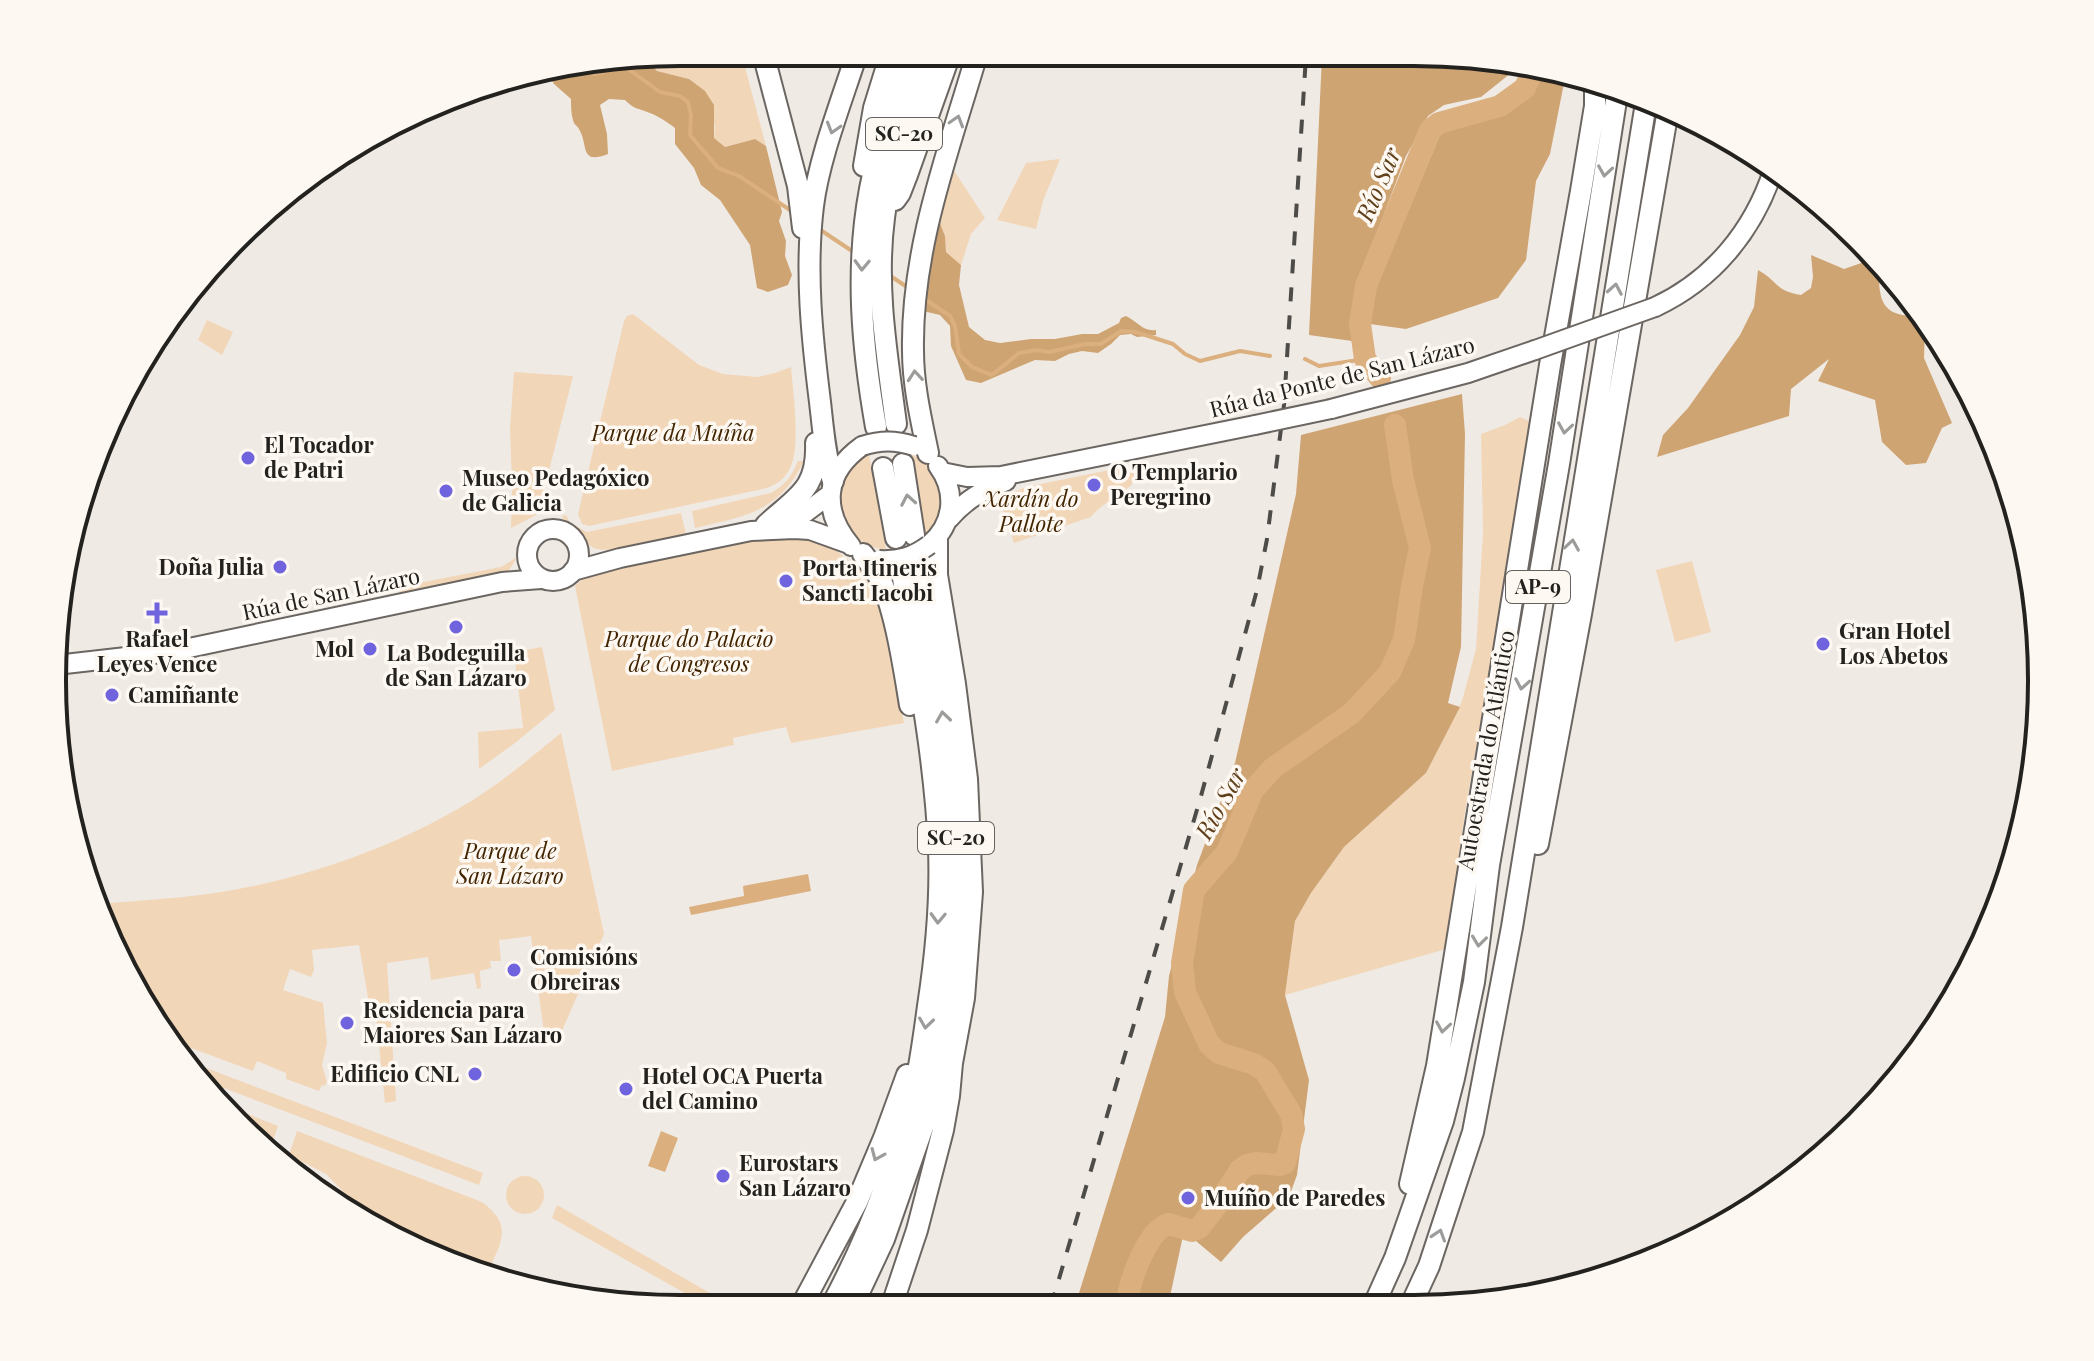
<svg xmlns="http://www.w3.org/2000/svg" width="2094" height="1361" viewBox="0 0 2094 1361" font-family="'Playfair Display',serif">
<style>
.green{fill:#f2d6b8}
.forest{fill:#cfa473}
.water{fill:#dbaf7e}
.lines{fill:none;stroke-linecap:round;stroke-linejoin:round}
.stream{stroke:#dbaf7e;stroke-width:4}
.river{stroke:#dbaf7e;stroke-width:22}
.major-casing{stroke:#6b6661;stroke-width:22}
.highway-casing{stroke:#6b6661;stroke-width:24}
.major{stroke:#fff;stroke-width:18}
.highway{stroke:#fff;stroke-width:20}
.rail{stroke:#4e4c48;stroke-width:4;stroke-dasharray:14 14;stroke-linecap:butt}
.major-bridge-casing{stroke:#6b6661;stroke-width:22;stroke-linecap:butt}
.major-bridge{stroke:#fff;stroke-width:18}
.oneway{stroke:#9c9c9a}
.poi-dot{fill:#7063de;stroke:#fdf8f2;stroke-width:3}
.labels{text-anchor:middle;stroke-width:7;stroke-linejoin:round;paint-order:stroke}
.shield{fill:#fdf8f2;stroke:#64625e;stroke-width:2}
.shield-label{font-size:20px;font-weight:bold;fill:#23221f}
.street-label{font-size:22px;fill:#23221f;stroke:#fdf8f2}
.park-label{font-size:22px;font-style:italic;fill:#422500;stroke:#fdf8f2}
.poi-label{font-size:22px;font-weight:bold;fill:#23221f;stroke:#fdf8f2;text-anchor:start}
.water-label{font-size:24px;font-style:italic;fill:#60411c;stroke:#fdf8f2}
.rim{fill:none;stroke:#23221f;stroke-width:4}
</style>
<rect width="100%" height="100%" fill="#f0eae5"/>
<path class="green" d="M681 52H706L702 65 723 63 736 52H741L766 146 755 139 725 147 714 138 715 126 689 79 657 71 645 58Z
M1060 159 1043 201 1036 229 997 220 1026 163Z
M953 169 985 218 971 234 961 265 946 252 945 236 938 218Z
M633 314 699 365 723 374 758 377 775 373 791 367C793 392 801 447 790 468 785 479 777 484 767 488L589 526 582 524 578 514 624 321 627 316Z
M207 320 233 332 222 355 198 340Z
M514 372 573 376 538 514 511 528 512 485 510 429Z
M1520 417 1533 423 1466 805 1446 949 1285 995 1295 921 1311 893 1344 847 1426 773 1462 701 1476 649 1483 532 1481 434 1505 425Z
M869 454 886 550C832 542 823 482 869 454Z
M911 454C947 473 951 510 924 538Z
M798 461H804C779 512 746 516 695 528L692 511 771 493C785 485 792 476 798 461Z
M1129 466 1137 467 1139 473C1131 494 1103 500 1091 517L1014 543 999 498 1026 487Z
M681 513 686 534C667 538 607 557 592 547 581 541 579 530 564 522L562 515 567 516 569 522 587 532Z
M793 535 825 542 859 568 870 586 878 603 884 626 904 723 791 743 786 727 733 738 734 745 612 771 575 586 587 574 773 537Z
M517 557 510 569 501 576 400 597 398 587 501 567Z
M1692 561 1711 632 1675 642 1656 570Z
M542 647 555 710 515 743 479 769 478 732 523 728 514 652Z
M561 733 604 934 558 1040H545L531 936 499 940 501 961H490L491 968 480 971 481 988 477 989 474 973 431 980 428 957 387 963 396 1101 385 1103 376 1016 371 1015 359 945 312 950 314 970 311 977 290 969 283 990 323 1003 327 1043 322 1065 327 1082 324 1086 322 1085 319 1091 286 1079V1073L257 1061 253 1071 175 1042 136 995 99 904C144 900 189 898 233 890 320 875 427 835 498 783 520 767 540 750 561 733Z
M193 1063 483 1173 479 1185 208 1082Z
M228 1106 278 1126 270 1149 258 1143Z
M297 1131 482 1202C513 1225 502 1241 488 1271L485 1273 440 1261 365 1214 326 1174 289 1155Z
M506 1195a19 19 0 1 1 38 0a19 19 0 1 1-38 0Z
M557 1205 729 1304H704L552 1218Z"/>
<path class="forest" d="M1322 56 1496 57 1521 65 1481 97 1444 105 1428 116 1406 156 1385 211 1355 309 1356 318 1352 341 1309 335Z
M645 58 657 71 689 79 705 91 714 105V138L725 147 755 139 766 146 782 212 779 221 786 241 785 256 792 275 788 285 768 292 757 288 750 245 720 200 701 185 694 168 675 144V128C667 122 660 117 650 113 638 108 635 110 625 100L609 99 600 105 607 134 608 154C580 165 588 146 580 131 577 124 575 127 573 120 571 114 571 106 571 99L554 84 548 74Z
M1538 70 1565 78 1550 154 1536 181 1526 260 1498 298 1406 329 1370 324 1369 294 1405 219 1441 132C1468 125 1516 113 1532 88 1536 84 1536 76 1538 70Z
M938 218 945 236 946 252 961 265 959 285 969 327 985 340 1000 343 1031 339H1055L1082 334H1098L1119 323 1121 318 1126 316C1137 321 1143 332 1156 330V335L1137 337 1131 334 1120 335 1111 344 1098 353 1082 351 1069 354 1055 361 1035 360 981 383 966 380 951 346 950 326 940 315 923 311Z
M1811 255 1844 269 1867 261 1879 265C1881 274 1878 283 1880 291 1883 314 1899 315 1918 317L1925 327 1924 358 1952 423 1942 428 1926 463 1906 465 1882 442 1875 400 1818 381 1829 359 1791 389 1789 416 1657 457 1663 435 1688 408 1740 335 1754 307 1758 270C1778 281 1775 291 1801 295L1811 288 1813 277Z
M1462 394 1465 434 1461 647 1448 703 1460 707 1426 773 1344 847 1311 893 1295 921 1285 995 1309 1080 1297 1175 1289 1197 1243 1237 1221 1262 1184 1231 1168 1306H1075L1165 1017 1169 976 1197 865 1235 763 1296 494 1301 435Z"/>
<path class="water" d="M808 874 811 891 691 915 689 907 744 896 743 886Z
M661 1131 678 1138 665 1172 648 1166Z"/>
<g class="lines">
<path class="stream" d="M573 70 595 74 624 66 660 92 680 96 688 102 691 115 690 135 718 168 739 176 793 212
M819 229 855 253
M892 277 910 289
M923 298 950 316 955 326 959 354 972 367 992 375 1019 353 1037 350 1049 352 1085 344H1101L1121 331 1136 332 1173 344 1185 354 1200 361 1240 351 1270 356
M1305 359 1319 366 1365 359"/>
<path class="river" d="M1380 378 1365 359 1360 324 1366 286 1430 130 1439 123 1500 106 1525 88 1533 69
M1126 1306C1129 1284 1146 1230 1169 1224L1192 1231 1199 1228 1218 1204 1240 1170 1247 1165 1256 1163 1280 1165 1285 1163 1294 1129 1291 1114 1265 1071 1254 1064 1219 1053 1209 1044 1185 992 1182 963 1194 890 1227 852 1253 790 1273 768 1352 713 1390 672 1404 640 1412 586 1420 548 1403 480 1395 425"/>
<defs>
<path id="major" d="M1655 307C1713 280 1753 231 1773 171
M1331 409 1468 373 1535 350
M942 472 967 477 1001 476 1255 425
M949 519C965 500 983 490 1006 481
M775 523 805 513 829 495
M527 555a26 26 0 1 1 52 0a26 26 0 1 1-52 0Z
M929 545C954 524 957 492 938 466
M851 546C821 510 824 473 862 446
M573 571 620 558 751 531 794 529 810 530 849 544
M56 665 170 652 502 582 541 579"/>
<path id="highway" d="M763 53 798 186 803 228
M864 166 874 108 891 53
M895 200 900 193 907 175 950 54
M896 424C887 355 875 287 884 218 890 162 913 107 931 54
M876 427C862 347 855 269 870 189 879 142 896 98 912 54
M928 453C921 419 913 385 913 351 911 248 949 150 977 54
M903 464 914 535
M883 468 896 538
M833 481C825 456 823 428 820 402 812 338 805 271 813 206 819 158 842 100 857 53
M766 525C796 497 818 490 816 443
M863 554C868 561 873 567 878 575 895 606 904 669 910 705
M1538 844 1581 614 1668 110
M1410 1184 1437 1066 1550 365 1581 191 1595 106V88
M802 1305 857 1202 884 1138 907 1075
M832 1305C867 1239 895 1168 913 1096 920 1067 924 1036 928 1006 936 954 941 902 939 849 935 758 917 668 903 578
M853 1305 884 1239 932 1101 952 973 956 926V837L953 793 943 712 920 575
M892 1305 917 1230 943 1130 949 1096 952 1063 964 998 972 892 967 779 955 684 937 575V539
M1373 1307 1395 1258 1443 1121 1454 1078 1474 982 1489 865 1559 464 1617 94
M1410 1307 1429 1266 1473 1132 1512 927 1646 103"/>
</defs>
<use href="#major" class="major-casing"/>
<use href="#highway" class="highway-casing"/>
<use href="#major" class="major"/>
<use href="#highway" class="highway"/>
<path class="rail" d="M1051 1306 1201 796 1257 590 1267 539 1284 405 1306 56"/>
<defs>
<path id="major-bridge" d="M1535 350 1655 307
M1255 425 1331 409
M862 446C881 440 895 440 914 446
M879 560C899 561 913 557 929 545"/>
</defs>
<use href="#major-bridge" class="major-bridge-casing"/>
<use href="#major-bridge" class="major-bridge"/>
</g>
<defs><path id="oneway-chevron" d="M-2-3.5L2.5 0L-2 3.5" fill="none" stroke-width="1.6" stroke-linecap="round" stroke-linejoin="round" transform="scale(2)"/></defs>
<g class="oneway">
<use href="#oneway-chevron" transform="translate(957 121) rotate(-73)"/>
<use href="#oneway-chevron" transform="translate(833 128) rotate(107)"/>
<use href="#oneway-chevron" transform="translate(1605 171) rotate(99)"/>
<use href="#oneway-chevron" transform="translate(862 265) rotate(92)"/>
<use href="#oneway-chevron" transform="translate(1615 289) rotate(-80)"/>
<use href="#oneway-chevron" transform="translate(915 376) rotate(-95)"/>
<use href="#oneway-chevron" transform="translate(1565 428) rotate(99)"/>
<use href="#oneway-chevron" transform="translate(908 500) rotate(-100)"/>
<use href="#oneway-chevron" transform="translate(1572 545) rotate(-81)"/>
<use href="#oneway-chevron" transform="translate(1522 684) rotate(100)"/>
<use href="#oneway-chevron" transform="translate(943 717) rotate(-98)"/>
<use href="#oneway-chevron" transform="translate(938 918) rotate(92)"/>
<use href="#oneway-chevron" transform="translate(1479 941) rotate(97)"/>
<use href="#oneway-chevron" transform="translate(926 1023) rotate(98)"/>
<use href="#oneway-chevron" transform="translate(1443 1027) rotate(99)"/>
<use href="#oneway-chevron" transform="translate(877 1155) rotate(113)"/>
<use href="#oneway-chevron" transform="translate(1439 1235) rotate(-72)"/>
</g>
<g class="poi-dot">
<circle cx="248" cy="458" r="8"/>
<circle cx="1094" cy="485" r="8"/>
<circle cx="446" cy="491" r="8"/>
<circle cx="280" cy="567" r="8"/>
<circle cx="786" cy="581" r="8"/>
<path d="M153 601h8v8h8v8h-8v8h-8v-8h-8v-8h8z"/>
<circle cx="456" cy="627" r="8"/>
<circle cx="1823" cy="644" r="8"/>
<circle cx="370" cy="649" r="8"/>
<circle cx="112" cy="695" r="8"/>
<circle cx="514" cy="970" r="8"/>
<circle cx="347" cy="1023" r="8"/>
<circle cx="475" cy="1074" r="8"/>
<circle cx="626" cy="1089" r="8"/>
<circle cx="723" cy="1176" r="8"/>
<circle cx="1188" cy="1198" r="8"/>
</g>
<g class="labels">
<g class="shield">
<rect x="866" y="118" width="76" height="32" rx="6"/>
<rect x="1506" y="571" width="64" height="32" rx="6"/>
<rect x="918" y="822" width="76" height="32" rx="6"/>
</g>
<g class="shield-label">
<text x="904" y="141">SC-20</text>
<text x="1538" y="594">AP-9</text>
<text x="956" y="845">SC-20</text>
</g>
<g class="street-label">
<text transform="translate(1342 377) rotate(-14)" y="8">Rúa da Ponte de San Lázaro</text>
<text transform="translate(331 594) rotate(-12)" y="8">Rúa de San Lázaro</text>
<text transform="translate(1486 750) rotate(-80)" y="8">Autoestrada do Atlántico</text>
</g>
<g class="park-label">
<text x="673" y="441">Parque da Muíña</text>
<text x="1031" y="507">Xardín do<tspan x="1031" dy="25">Pallote</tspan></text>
<text x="689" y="647">Parque do Palacio<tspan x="689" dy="25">de Congresos</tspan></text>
<text x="510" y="859">Parque de<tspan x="510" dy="25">San Lázaro</tspan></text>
</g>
<g class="poi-label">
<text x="264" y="453">El Tocador<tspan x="264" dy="25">de Patri</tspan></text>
<text x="1110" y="480">O Templario<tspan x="1110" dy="25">Peregrino</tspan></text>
<text x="462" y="486">Museo Pedagóxico<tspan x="462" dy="25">de Galicia</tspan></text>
<text x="264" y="575" text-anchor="end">Doña Julia</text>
<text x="802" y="576">Porta Itineris<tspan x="802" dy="25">Sancti Iacobi</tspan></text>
<text x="1839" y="639">Gran Hotel<tspan x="1839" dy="25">Los Abetos</tspan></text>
<text x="157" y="647" text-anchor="middle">Rafael<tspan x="157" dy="25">Leyes Vence</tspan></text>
<text x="354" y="657" text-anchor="end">Mol</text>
<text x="456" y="661" text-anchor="middle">La Bodeguilla<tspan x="456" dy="25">de San Lázaro</tspan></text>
<text x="128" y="703">Camiñante</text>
<text x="530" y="965">Comisións<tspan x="530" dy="25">Obreiras</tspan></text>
<text x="363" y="1018">Residencia para<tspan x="363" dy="25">Maiores San Lázaro</tspan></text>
<text x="459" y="1082" text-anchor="end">Edificio CNL</text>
<text x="642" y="1084">Hotel OCA Puerta<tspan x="642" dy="25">del Camino</tspan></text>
<text x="739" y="1171">Eurostars<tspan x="739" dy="25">San Lázaro</tspan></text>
<text x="1204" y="1206">Muíño de Paredes</text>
</g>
<g class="water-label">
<text transform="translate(1379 185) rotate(-67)" y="8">Río Sar</text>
<text transform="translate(1221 804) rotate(-61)" y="8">Río Sar</text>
</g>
</g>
<path d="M0 0H2094V1361H0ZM680 66H1414A614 614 0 0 1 2028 680V681A614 614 0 0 1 1414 1295H680A614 614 0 0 1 66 681V680A614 614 0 0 1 680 66Z" fill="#fdf8f2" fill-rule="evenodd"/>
<path class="rim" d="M680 66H1414A614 614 0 0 1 2028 680V681A614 614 0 0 1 1414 1295H680A614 614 0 0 1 66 681V680A614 614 0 0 1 680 66Z"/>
</svg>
